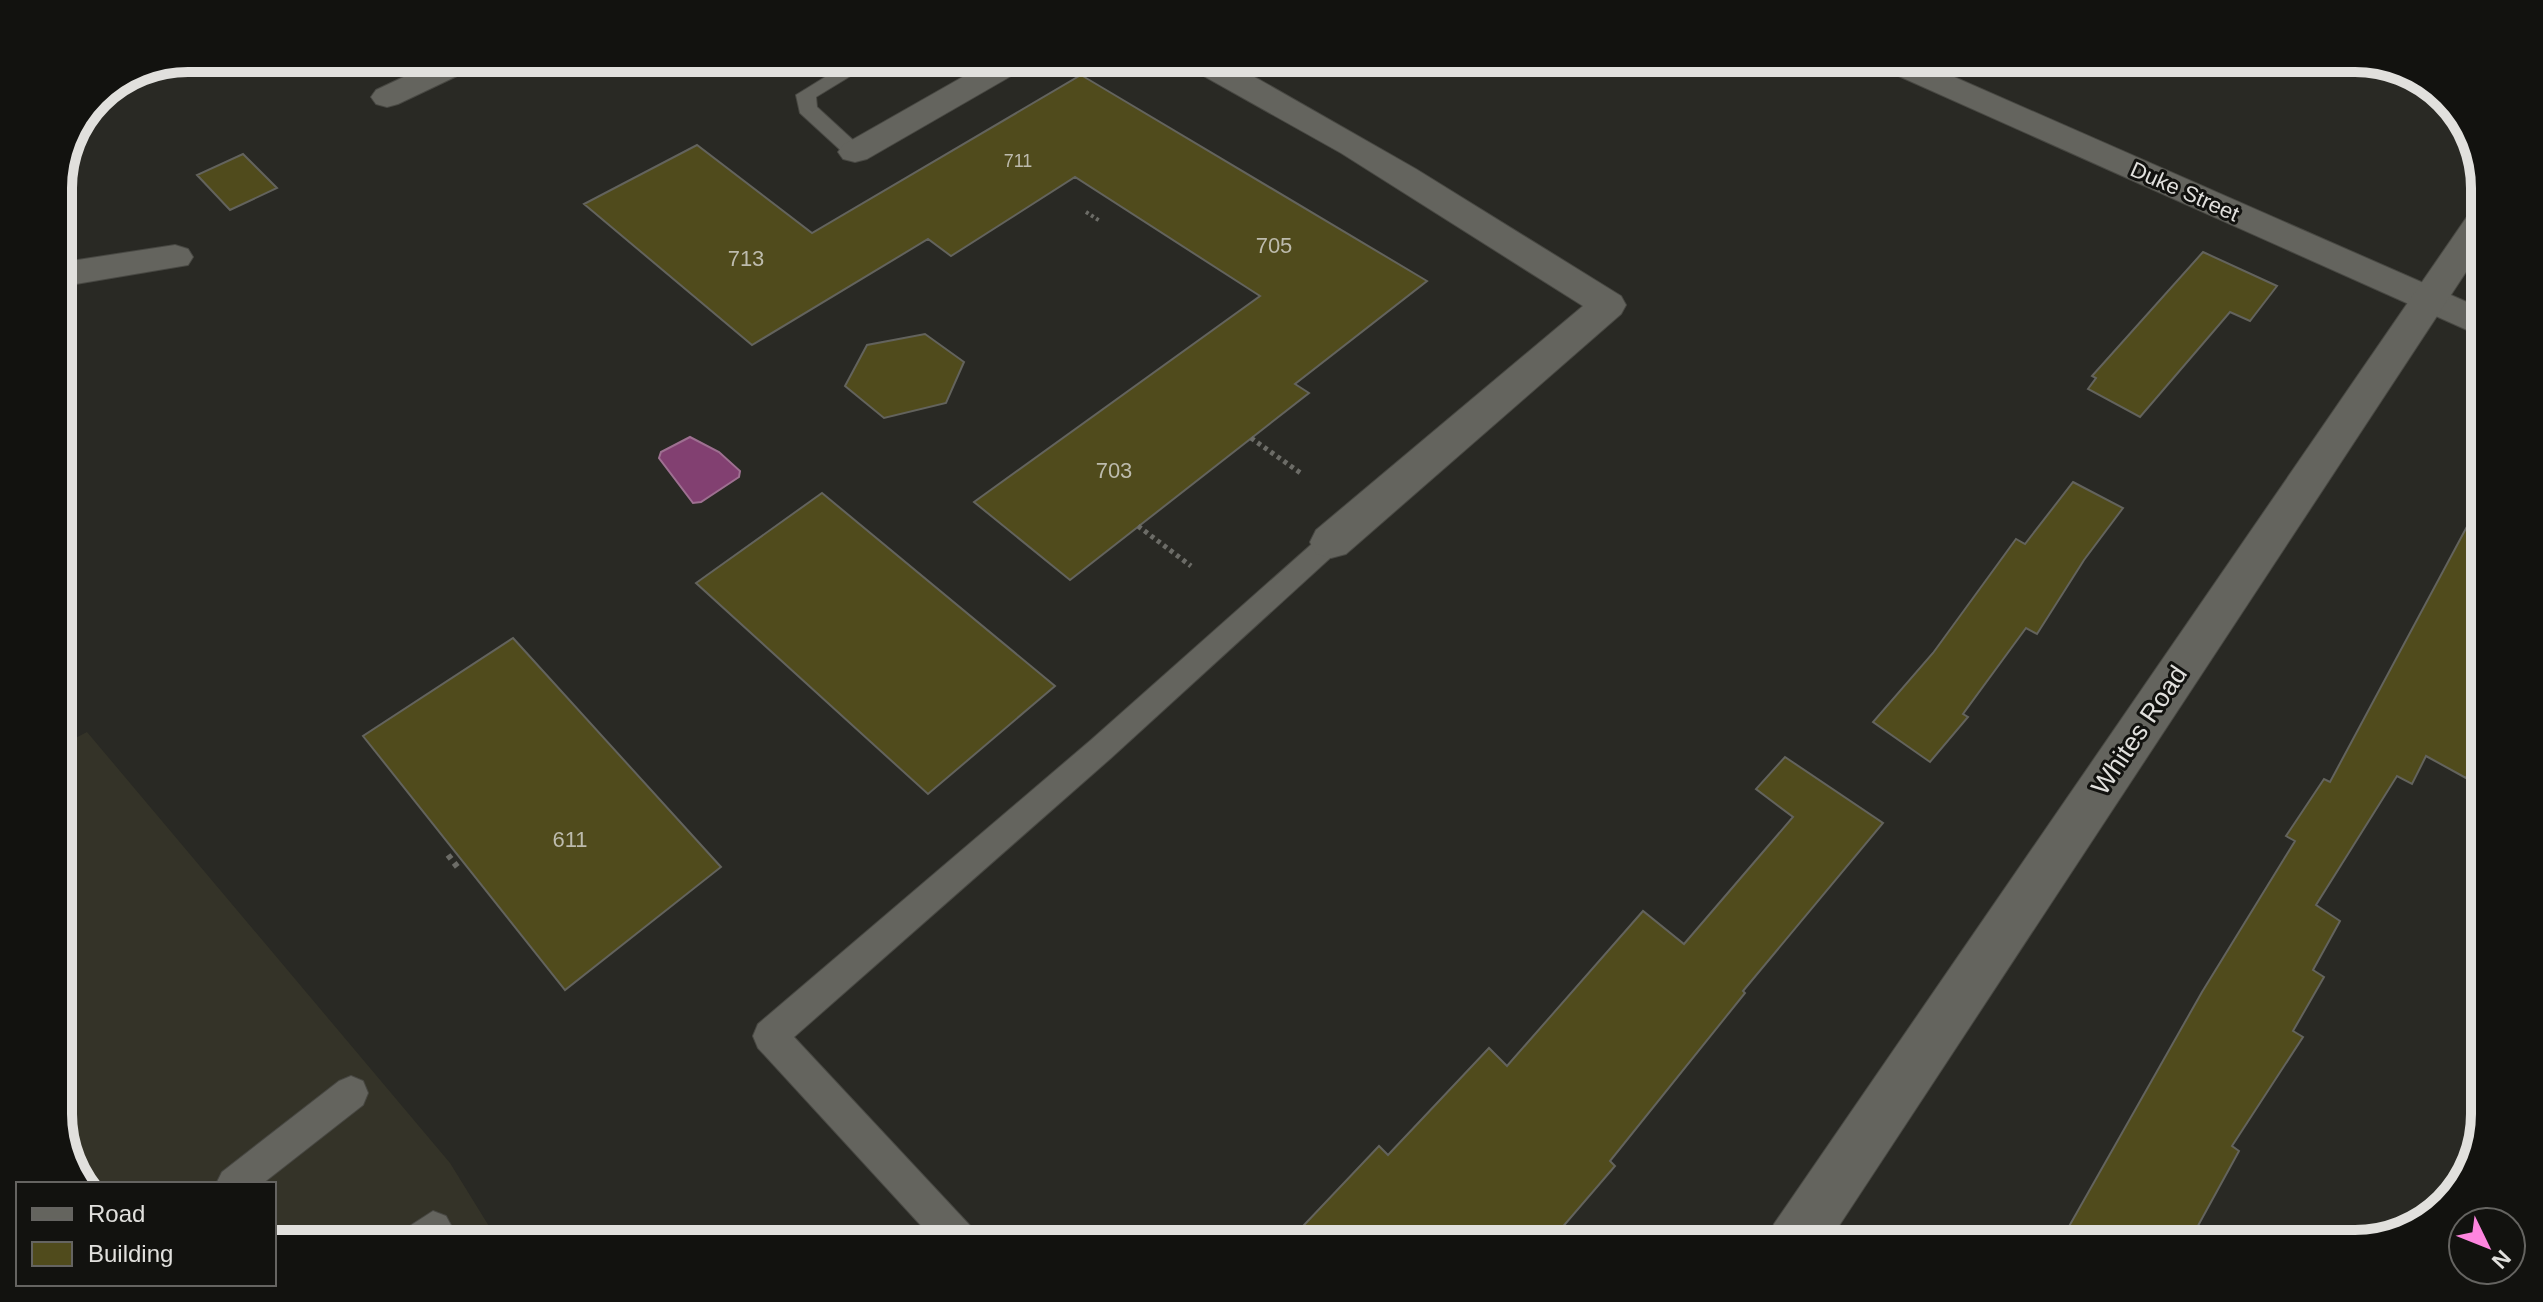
<svg xmlns="http://www.w3.org/2000/svg" width="2543" height="1302" viewBox="0 0 2543 1302" font-family="Arial,sans-serif">
<style>
.built{fill:#343328}
.water{fill:#824071;stroke:#9e7091;stroke-width:2}
.building{fill:#504b1c;stroke:#63635d;stroke-width:2}
.lines{fill:none;stroke-linecap:round;stroke-linejoin:round}
.service-casing{stroke:#484843;stroke-width:2}
.minor-casing{stroke:#484843;stroke-width:2}
.tertiary-casing{stroke:#484843;stroke-width:2}
.path-far2{stroke:#6c6c67;stroke-width:4;stroke-dasharray:3 3;stroke-linecap:butt}
.path-far1{stroke:#6c6c67;stroke-width:5;stroke-dasharray:4 4;stroke-linecap:butt}
.path{stroke:#6c6c67;stroke-width:6;stroke-dasharray:5 5;stroke-linecap:butt}
.service{fill:#64645e;fill-rule:evenodd}
.minor{fill:#64645e;fill-rule:evenodd}
.tertiary{fill:#64645e;fill-rule:evenodd}
.labels{text-anchor:middle;stroke-width:6;stroke-linejoin:round;paint-order:stroke}
.far-number-label{font-size:18px;fill:#bdbbad}
.far-street-label{font-size:22px;fill:#e1e0dd;stroke:#12120f}
.number-label{font-size:22px;fill:#bdbbad}
.street-label{font-size:26px;fill:#e1e0dd;stroke:#12120f}
.rim{fill:none;stroke:#e1e0dd;stroke-width:10}
</style>
<rect width="100%" height="100%" fill="#292924"/>
<path class="built" d="M87 732 450 1163 500 1244H274V1184H79L58 1123V747Z"/>
<path class="water" d="M690 437 719 452 740 471 739 477 701 502 693 503 659 458 661 452Z"/>
<path class="building" d="M1081 75 1427 281 1295 384 1309 393 1070 580 974 502 1260 296 1075 177 951 256 928 239 752 345 584 204 697 145 812 233Z
M243 154 277 188 230 210 197 175Z
M2203 252 2277 286 2250 321 2230 312 2140 417 2088 389 2096 378 2092 376Z
M925 334 964 362 946 403 884 418 845 386 867 345Z
M2073 482 2123 508 2084 560 2037 634 2026 628 1963 714 1968 717 1930 762 1873 722 1933 653 2016 539 2025 544Z
M822 493 1055 686 928 794 696 583Z
M2485 493V737L2466 778 2426 756 2412 784 2397 776 2316 905 2340 921 2313 970 2324 977 2293 1031 2303 1037 2232 1146 2239 1151 2188 1244H2059L2202 992 2295 841 2286 836 2324 779 2330 782Z
M513 638 721 867 565 990 363 736Z
M1785 757 1883 823 1743 991 1745 993 1610 1161 1615 1166 1548 1244H1286L1379 1146 1388 1155 1489 1048 1507 1066 1643 911 1684 944 1793 817 1756 789Z"/>
<g class="lines">
<defs>
<path id="service" d="M856 58H880L816 97 817 107 866 152 855 159 848 157 800 113 796 95Z
M1331 532 1340 535 1344 542 1340 549 1111 758 794 1037 975 1231 980 1244H938L758 1048 753 1036 758 1024 1091 740 1322 535Z
M351 1076 363 1081 368 1093 363 1105 262 1184H216L222 1172 339 1081Z
M433 1211 446 1216 461 1244H397L402 1231Z"/>
<path id="minor" d="M444 58H485L480 65 398 104 387 107 376 104 371 97 376 90Z
M996 58H1035L1030 65 867 159 855 162 843 159 838 152 843 145Z
M1179 58H1218L1260 80 1416 169 1621 296 1626 305 1621 314 1346 554 1331 558 1316 554 1310 542 1316 530 1583 306 1341 153 1184 65Z
M1869 58H1911L2485 310V338L1874 65Z
M175 245 188 249 193 257 188 265 58 287V263Z"/>
<path id="tertiary" d="M2485 205V243L1827 1244H1766L1774 1224 2473 208Z"/>
</defs>
<use href="#service" class="service-casing"/>
<use href="#minor" class="minor-casing"/>
<use href="#tertiary" class="tertiary-casing"/>
<path class="path-far2" d="M1086 212 1100 221"/>
<path class="path-far1" d="M1251 438 1302 474
M1138 526 1191 566"/>
<path class="path" d="M448 855 459 869"/>
<use href="#service" class="service"/>
<use href="#minor" class="minor"/>
<use href="#tertiary" class="tertiary"/>
</g>
<g class="labels">
<g class="far-number-label">
<text x="1018" y="167">711</text>
</g>
<g class="far-street-label">
<text transform="translate(2185 191) rotate(24)" y="8">Duke Street</text>
</g>
<g class="number-label">
<text x="1274" y="253">705</text>
<text x="746" y="266">713</text>
<text x="1114" y="478">703</text>
<text x="570" y="847">611</text>
</g>
<g class="street-label">
<text transform="translate(2139 730) rotate(-56)" y="9">Whites Road</text>
</g>
</g>
<path d="M0 0H2543V1302H0ZM188 72H2355A116 116 0 0 1 2471 188V1114A116 116 0 0 1 2355 1230H188A116 116 0 0 1 72 1114V188A116 116 0 0 1 188 72Z" fill="#12120f" fill-rule="evenodd"/>
<path class="rim" d="M188 72H2355A116 116 0 0 1 2471 188V1114A116 116 0 0 1 2355 1230H188A116 116 0 0 1 72 1114V188A116 116 0 0 1 188 72Z"/>
<rect x="16" y="1182" width="260" height="104" fill="#12120f" stroke="#656461" stroke-width="2"/>
<rect x="32" y="1208" width="40" height="12" fill="#64645e" stroke="#656461" stroke-width="2"/>
<text x="88" y="1222" font-size="24" fill="#e1e0dd">Road</text>
<rect x="32" y="1242" width="40" height="24" fill="#504b1c" stroke="#656461" stroke-width="2"/>
<text x="88" y="1262" font-size="24" fill="#e1e0dd">Building</text>
<g transform="translate(2487 1246) rotate(133)"><circle r="38" fill="#12120f" stroke="#656461" stroke-width="2"/>
<path d="M0-6L14 30L0 20L-14 30Z" fill="#fe85df"/>
<text y="-12" font-size="22" font-weight="bold" text-anchor="middle" fill="#e1e0dd">N</text>
</g>
</svg>
